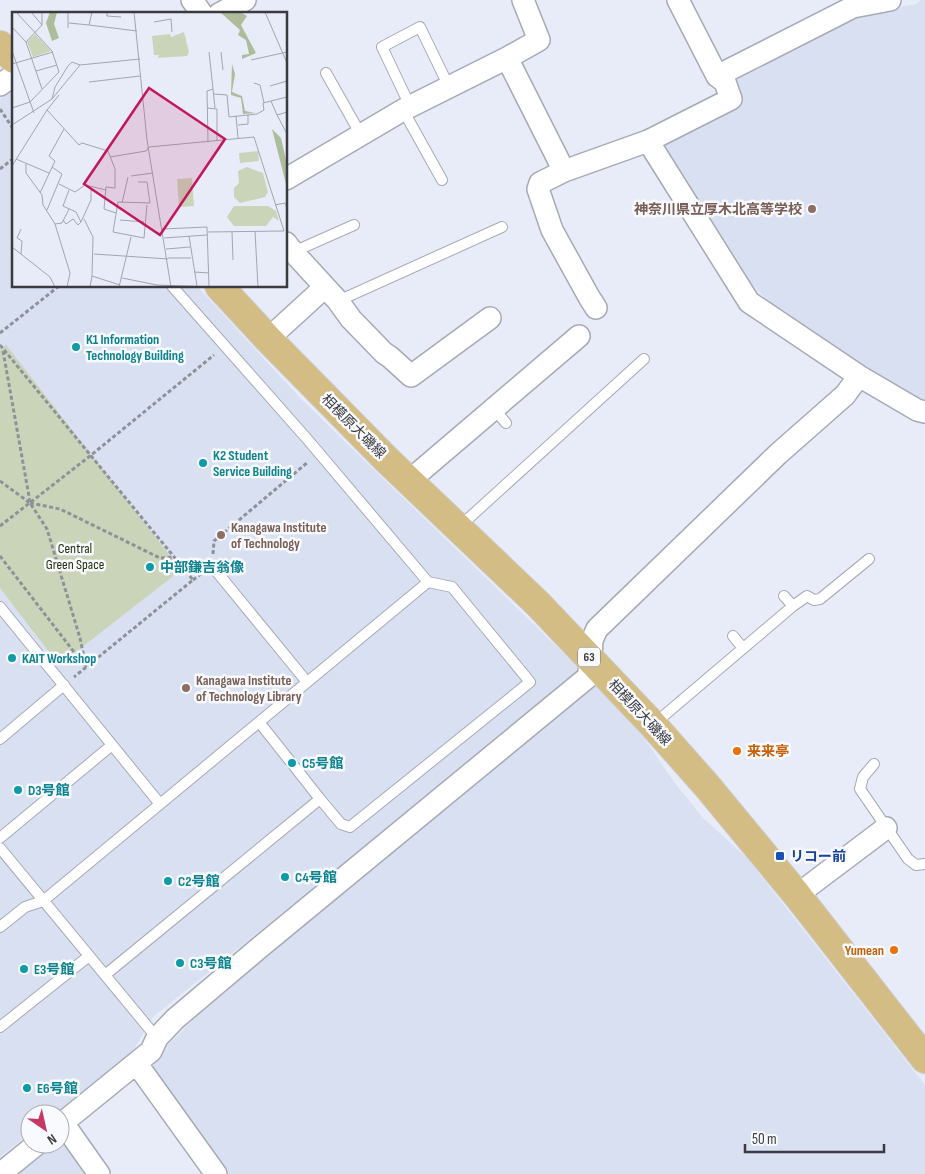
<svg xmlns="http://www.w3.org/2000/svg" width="925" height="1174" viewBox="0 0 925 1174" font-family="'Sofia Sans Condensed','Noto Sans JP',sans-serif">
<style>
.built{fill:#d9e0f2}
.green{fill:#c9d4b9}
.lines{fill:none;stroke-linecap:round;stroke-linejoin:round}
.service-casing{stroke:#a6aab4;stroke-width:12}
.minor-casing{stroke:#a6aab4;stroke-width:24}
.primary-casing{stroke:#cccccd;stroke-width:30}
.path{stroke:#8f9199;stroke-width:3;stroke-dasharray:4 2.5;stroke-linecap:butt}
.service{stroke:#fff;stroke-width:10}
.minor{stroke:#fff;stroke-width:21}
.primary{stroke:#d4bd85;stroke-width:28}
.education-dot{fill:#8d6e63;stroke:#f8fafe;stroke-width:2}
.culture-dot{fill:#0f9aa8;stroke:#f8fafe;stroke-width:2}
.food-dot{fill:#e8710a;stroke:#f8fafe;stroke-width:2}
.transit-dot{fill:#1a4fb4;stroke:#f8fafe;stroke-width:2}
.labels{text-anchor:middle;stroke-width:5;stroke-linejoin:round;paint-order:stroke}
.shield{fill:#f8fafe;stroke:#737479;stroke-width:1}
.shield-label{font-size:12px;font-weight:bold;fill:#3a3b40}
.education-label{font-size:14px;font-weight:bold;fill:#785e54;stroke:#f8fafe;text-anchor:start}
.culture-label{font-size:14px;font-weight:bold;fill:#0d838f;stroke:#f8fafe;text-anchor:start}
.street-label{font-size:14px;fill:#3a3b40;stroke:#f8fafe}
.park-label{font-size:14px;fill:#233109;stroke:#f8fafe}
.food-label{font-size:14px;font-weight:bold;fill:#c56008;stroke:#f8fafe;text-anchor:start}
.transit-label{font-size:14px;font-weight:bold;fill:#164399;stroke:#f8fafe;text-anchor:start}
.inset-road{fill:none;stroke:#a2a5ae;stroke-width:1}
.view{fill:#c2185b;fill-opacity:0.15;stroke:#c2185b;stroke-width:2.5}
.inset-edge{fill:none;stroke:#3a3b40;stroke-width:2.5}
</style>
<rect width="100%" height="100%" fill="#e8ecf8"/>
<path class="built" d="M920 0H925V400L909 397 855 360H842L784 318 734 266 662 153 668 142 742 104 735 80 736 72 857 14 917 4Z
M14 89V286H197L302 400 582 671 153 1017 133 1051 54 1114H30V1133L0 1157V99Z
M590 687H600L636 726 674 782 703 818 747 858 925 1085V1174H221L147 1065 264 951Z
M60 1140 70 1142 91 1174H12L49 1144H60Z"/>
<path class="green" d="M6 345 181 570 59 665 0 588V349Z"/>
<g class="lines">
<defs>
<path id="service" d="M326 73 361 135
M410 106 382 47 420 27 449 87
M403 110 442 180
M293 252 354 225
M338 301 502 227
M494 409 506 423
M458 528 644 359
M212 566 307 682
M784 596 793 606
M0 607 160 804
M733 636 743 648
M259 722 290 761
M654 724 793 606 807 596 814 600 820 599 869 559
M0 739 64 685
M874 764 863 777 860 789 908 859 916 865 925 864
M294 766 320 799
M0 838 112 745
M0 848 157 1038
M0 927 25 907 43 901 428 582
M105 975 320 799 341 824 350 827 530 682 452 587 428 582 308 440 172 286
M0 1027 89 956"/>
<path id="minor" d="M192 0 202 14
M678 0 717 76 725 82 731 99 648 141 749 302 859 376 917 410 925 412
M219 14 245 0
M507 58 564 171 540 183 538 189 552 230 589 297 596 308
M717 76 853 7 890 0
M0 85 14 75
M564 171 648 141
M286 179 403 110 507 58 539 40 523 0
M286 243 293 252 338 301 351 319 384 353 390 357 411 376 490 318
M268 339 325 287
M409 481 579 336
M797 895 886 828
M137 1064 216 1174
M63 1123 99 1174
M60 1125 151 1051 157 1038 175 1019 259 948 588 677 591 659 592 640 597 629 778 454 845 395 859 376
M0 1174 37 1144"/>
<path id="primary" d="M0 45 14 59
M219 286 268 339 387 460 538 604 653 725 707 786 797 895 925 1059"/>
</defs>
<use href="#service" class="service-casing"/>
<use href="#minor" class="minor-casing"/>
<use href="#primary" class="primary-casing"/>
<path class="path" d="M0 109 14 130
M0 169 14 158
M0 333 59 286
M0 345 193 580 74 677
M3 351 30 502
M0 481 30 503 47 529 80 638 86 667
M30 503 60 509 160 558 174 557
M0 526 90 456 214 355
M213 554 214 541 308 462
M0 556 84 665
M193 580 202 573"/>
<use href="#service" class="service"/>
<use href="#minor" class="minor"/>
<use href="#primary" class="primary"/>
</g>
<g class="education-dot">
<circle cx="812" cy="209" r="5"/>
<circle cx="221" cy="535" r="5"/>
<circle cx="186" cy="688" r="5"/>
</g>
<g class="culture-dot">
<circle cx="76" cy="347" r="5"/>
<circle cx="203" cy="463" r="5"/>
<circle cx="150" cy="567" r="5"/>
<circle cx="12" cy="658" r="5"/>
<circle cx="292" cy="763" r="5"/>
<circle cx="18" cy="790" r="5"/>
<circle cx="285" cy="877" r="5"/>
<circle cx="168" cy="881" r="5"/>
<circle cx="180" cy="963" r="5"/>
<circle cx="24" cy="969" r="5"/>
<circle cx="27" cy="1088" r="5"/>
</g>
<g class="food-dot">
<circle cx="737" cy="751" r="5"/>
<circle cx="894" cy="950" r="5"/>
</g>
<rect class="transit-dot" x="775" y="851" width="10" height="10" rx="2.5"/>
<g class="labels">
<rect class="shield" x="578" y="647.5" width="22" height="19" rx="4"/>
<g class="shield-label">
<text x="589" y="661">63</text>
</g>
<g class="education-label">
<text x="802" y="214" text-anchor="end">神奈川県立厚木北高等学校</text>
<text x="231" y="532">Kanagawa Institute<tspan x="231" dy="16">of Technology</tspan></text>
<text x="196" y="685">Kanagawa Institute<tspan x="196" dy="16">of Technology Library</tspan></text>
</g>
<g class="culture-label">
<text x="86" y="344">K1 Information<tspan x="86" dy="16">Technology Building</tspan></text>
<text x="213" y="460">K2 Student<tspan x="213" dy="16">Service Building</tspan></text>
<text x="160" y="572">中部鎌吉翁像</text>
<text x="22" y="663">KAIT Workshop</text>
<text x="302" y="768">C5号館</text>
<text x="28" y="795">D3号館</text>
<text x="295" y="882">C4号館</text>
<text x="178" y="886">C2号館</text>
<text x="190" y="968">C3号館</text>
<text x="34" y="974">E3号館</text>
<text x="37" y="1093">E6号館</text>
</g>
<g class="street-label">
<text transform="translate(354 426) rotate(45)" y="5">相模原大磯線</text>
<text transform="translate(640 712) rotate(47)" y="5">相模原大磯線</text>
</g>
<g class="park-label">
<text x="75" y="553">Central<tspan x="75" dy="16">Green Space</tspan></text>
</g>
<g class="food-label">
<text x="747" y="756">来来亭</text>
<text x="884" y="955" text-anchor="end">Yumean</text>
</g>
<g class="transit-label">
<text x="790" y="861">リコー前</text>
</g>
</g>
<g transform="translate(12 12)">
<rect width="275" height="275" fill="#e8ecf8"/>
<path d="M172 20 177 40 175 44 146 46 147 43H142L140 24 158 22 159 25ZM23 22 39 39 21 45 15 30ZM246 139 247 149 228 151 227 141ZM235 155 251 161 256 180 253 185 228 191 222 185V176L227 171 226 159ZM180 166 182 194 167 195 165 167ZM222 194H256L264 199 267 209 261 205 254 214H222L215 205Z" fill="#c9d4b9"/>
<path d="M38 0H45L42 12 47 26 40 29 34 11ZM208 0H228L235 4 229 13 244 41 230 47V43L237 42 234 28 226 23 228 18ZM220 52 223 62 220 80 230 84 233 99 243 101 231 102 229 86 219 83ZM260 117 269 126 275 152V176Z" fill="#adbc9a"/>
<path class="inset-road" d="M19 0 30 13M56 0V16M80 0 77 13 125 19M95 0V4L109 5M122 0 135 128 159 275M253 0 275 51M142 10 159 7 160 20M57 11 77 13M0 15 14 30 30 77M14 30 30 13V0M0 39 22 101M209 40 211 58M239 48 275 40M0 52 41 40M24 59 45 53M77 70 128 64M242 71 248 73 252 91M258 74 275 69M201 77 203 96M202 82 215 83 217 105 245 102 252 98 251 91 275 85M40 87 43 75 56 54 60 50 68 53M259 89 265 103M0 96 18 90 47 60 40 39 4 0M195 96 205 97V128M35 98 47 83M275 100 265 103 275 122M224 104 226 126M0 113 40 87 68 53 128 47M226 113 236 112V103M196 129 195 79 201 77 197 40M98 145 134 139 137 135 242 125 272 219 196 220M4 147 37 161M14 152V161L30 183 31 193 43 212 50 211 57 197M0 154 35 98 67 133 70 131 96 139 103 157V176L94 175 92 197 104 201M119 164 141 161M126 170H135L138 191 106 190 101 220 132 226 135 193M47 172 63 180 73 173 94 178M57 178 51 194 64 200 69 210 79 188V176M28 181 43 149 37 144 52 117M110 191 116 165M263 193 273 191 275 196M35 198 50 162 40 155M72 207 81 225 80 264M51 208 54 212 61 207 66 213 69 210M108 208 132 210M43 212 58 261 55 275M150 217 195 215 197 274M243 219 246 275M220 220 221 248M177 224 185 274M152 226 195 223M0 235 38 265 43 275M154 237 178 235M9 242 10 229 5 226 9 217M82 242 156 247M156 246H179M182 260 197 261M110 266 145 273 201 275M78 275 80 264 108 273M107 275 119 225"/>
<path class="view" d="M137 76 213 127 148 223 72 172Z"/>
<rect width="275" height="275" class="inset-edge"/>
</g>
<g transform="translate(45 1129) rotate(146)"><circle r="24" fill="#f8fafe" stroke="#acaeb2"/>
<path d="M0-4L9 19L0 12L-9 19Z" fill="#c73965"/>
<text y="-8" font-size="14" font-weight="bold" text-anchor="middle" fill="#3a3b40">N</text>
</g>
<path d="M745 1144v8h139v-8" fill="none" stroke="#3a3b40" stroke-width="2.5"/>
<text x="752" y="1144" font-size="15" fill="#3a3b40" stroke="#f8fafe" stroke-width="4" paint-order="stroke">50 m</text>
</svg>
